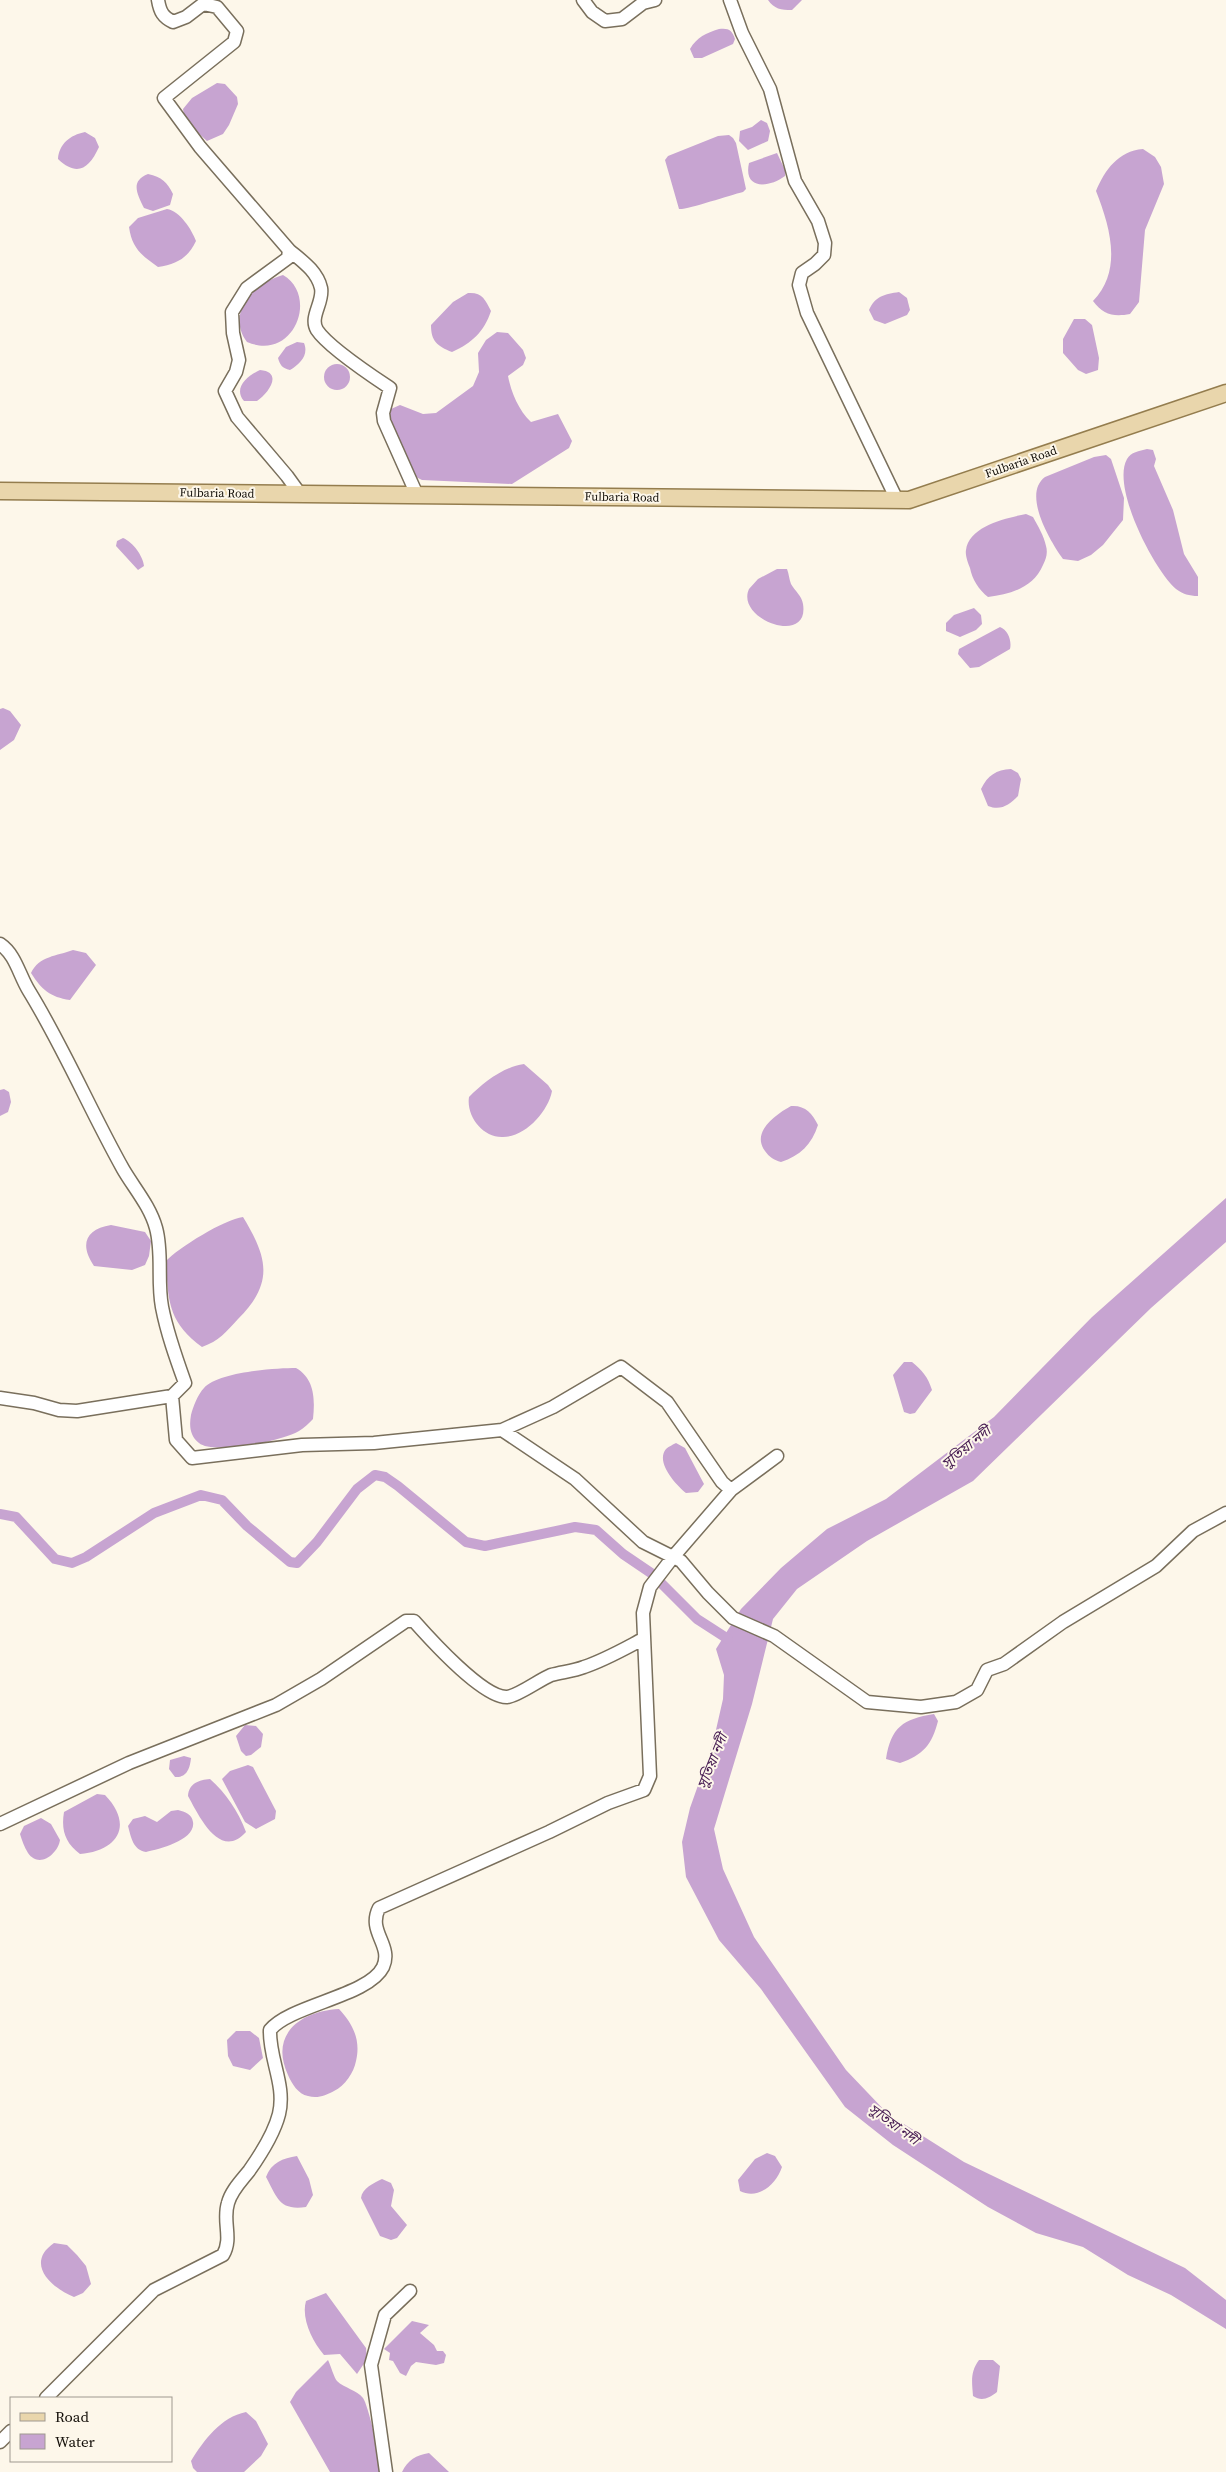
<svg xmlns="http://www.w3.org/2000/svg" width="1226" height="2472" viewBox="0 0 1226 2472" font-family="'Source Serif 4','Noto Sans Bengali',serif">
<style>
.water{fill:#c7a4d1}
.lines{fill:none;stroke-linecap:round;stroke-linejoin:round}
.canal{stroke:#c7a4d1;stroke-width:10}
.minor-casing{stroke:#796f5c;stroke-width:15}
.major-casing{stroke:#947d4e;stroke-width:19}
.minor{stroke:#fff;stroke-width:12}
.major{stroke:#e9d6ac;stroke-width:16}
.labels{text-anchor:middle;stroke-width:4;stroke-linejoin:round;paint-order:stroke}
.street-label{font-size:12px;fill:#110d07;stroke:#fdf7ea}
.water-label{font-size:14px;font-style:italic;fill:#451a51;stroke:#fdf7ea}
</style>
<rect width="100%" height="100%" fill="#fdf7ea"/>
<path class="water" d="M768 0H802L792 10C781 10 774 9 768 0Z
M719 29C729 28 732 30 735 39L733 44 702 58H694L690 49C697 37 706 33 719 29Z
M217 83 225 84 237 97 238 104 229 125 223 134 207 141 185 121 183 109 192 98Z
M761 120 767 123 770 131 768 141 748 150 739 141 740 131 752 127Z
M85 132 95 138 99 147C89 169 77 177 58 159 59 144 70 135 85 132Z
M729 135 733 138 736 143 746 189 743 192C730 195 687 210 679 209L665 160 668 156 718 136Z
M1143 149 1155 157 1161 167 1164 184 1145 230 1139 302 1130 314C1114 317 1103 315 1093 301 1123 270 1110 227 1096 191 1105 170 1118 151 1143 149Z
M777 153 785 170V176C769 188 743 190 749 163Z
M148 174C162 177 167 182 173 194L170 205 153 211 144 208C137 194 130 181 148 174Z
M167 209C180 211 192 230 196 241 188 258 177 264 158 267 141 255 132 248 129 227L138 218Z
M283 275C319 296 294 362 247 342 225 312 255 283 283 275Z
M899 292 907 298 910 310 907 315 885 324 874 320 869 310C875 296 885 294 899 292Z
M468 293C482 292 485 299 491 311 484 332 472 343 452 352 437 346 431 341 431 325L453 302Z
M1074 319H1085L1092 325 1099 358 1098 370 1086 374 1078 370 1063 353V339Z
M497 332 508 333 523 350 526 358 523 365 508 376C511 392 519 411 531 422L558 414 572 441 569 448 512 484 422 480 416 477 387 416 391 409 400 405 423 414 436 413 473 386 479 372 478 353 486 340Z
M297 342 304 343C309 355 300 364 290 370 282 368 280 365 278 358L286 347Z
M324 377a13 13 0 1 1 26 0a13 13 0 1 1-26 0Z
M260 370C284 372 268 394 257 401H244C233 388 247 376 260 370Z
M1147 449 1153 450 1156 459 1154 466 1173 510 1184 554 1198 577V596C1189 596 1183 594 1176 589 1154 570 1111 487 1127 459 1131 452 1139 451 1147 449Z
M1106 455 1111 459 1124 498 1123 520 1103 545 1091 555 1078 561 1063 559C1050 541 1022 494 1045 477L1094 457Z
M1026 514 1033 517C1038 526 1044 536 1046 546 1048 553 1046 559 1043 565 1033 588 1011 594 988 597 979 590 972 579 970 568 968 563 965 555 966 550 969 526 1006 518 1026 514Z
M123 538C133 542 143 556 144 566L138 570 116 546 117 541Z
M777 569H787C789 574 789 579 791 584 795 591 802 596 803 604 810 647 735 619 749 589L758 579Z
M974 608 981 615 982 624 976 630 960 637 946 631V623L954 615Z
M1000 627C1008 630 1012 641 1010 649L979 667 970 668 958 654 959 649Z
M3 708 10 711 21 725 14 740 0 750V709Z
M1011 769 1018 773 1021 779 1018 796C1009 805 1001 811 988 806L981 789C988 775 996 770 1011 769Z
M73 950 86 953 96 965 70 1000C50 997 42 990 31 973 39 956 57 956 73 950Z
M524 1064 548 1085 552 1091C548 1112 525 1137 503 1137 483 1138 466 1116 469 1097 483 1083 503 1067 524 1064Z
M4 1089 9 1092 11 1102 8 1112 0 1116V1090Z
M791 1106C805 1105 812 1113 818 1125 812 1144 800 1156 781 1162 774 1160 769 1157 765 1151 751 1132 775 1115 791 1106Z
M1226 1198V1242L1151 1308 973 1481 867 1541 797 1589 773 1619 752 1704 714 1829 723 1869 754 1937 846 2070 888 2114 964 2162 1185 2268 1226 2300V2329L1171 2295 1128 2275 1083 2247 1036 2233 988 2207 893 2145 845 2107 761 1989 719 1940 686 1877 682 1842 690 1808 713 1743 723 1699 724 1675 716 1649 741 1609 781 1568 827 1529 886 1499 994 1417 1092 1317Z
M243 1217C268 1258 274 1283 238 1319 226 1332 219 1341 202 1347 168 1322 168 1301 166 1261 178 1248 225 1219 243 1217Z
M111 1225 145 1232 151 1241 149 1256 145 1265 132 1270 94 1266C79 1244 86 1229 111 1225Z
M904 1362H912C922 1370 928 1377 932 1390L915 1413 910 1414 904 1412 893 1375Z
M296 1368C315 1379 315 1400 313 1419 309 1423 304 1428 299 1431 283 1441 213 1455 199 1443 190 1436 189 1426 191 1415 193 1407 198 1394 204 1388 218 1372 275 1368 296 1368Z
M676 1443 685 1448 704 1484 698 1492 686 1493C676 1485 655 1462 666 1449 668 1447 674 1444 676 1443Z
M934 1714 938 1721C932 1745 923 1755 900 1763L886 1759C891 1727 903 1719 934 1714Z
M245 1725 256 1726 263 1734 261 1747 251 1755 246 1756 241 1751 236 1736Z
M184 1756 191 1758C190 1768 187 1778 175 1777L169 1769 170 1760Z
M248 1765 253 1767 276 1811 275 1819 256 1829 245 1822 222 1779 230 1771Z
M210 1779C226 1793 238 1811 246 1832 220 1861 199 1816 188 1796 189 1783 199 1780 210 1779Z
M97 1794 105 1795C134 1825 118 1851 80 1854 65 1843 61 1830 64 1812Z
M178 1810C185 1812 192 1814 193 1822 196 1840 160 1849 146 1852 133 1850 131 1837 128 1826L133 1819 145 1816 157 1822 171 1811Z
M41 1818 51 1824 60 1840C58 1854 39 1869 28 1853 24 1847 22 1840 20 1834L24 1826Z
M339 2009C353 2024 361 2040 356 2061 354 2072 345 2086 334 2091 326 2095 318 2099 308 2096 298 2094 292 2084 288 2075 269 2034 301 2011 339 2009Z
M236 2031H250L259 2038 263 2058 250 2070 233 2066 228 2056 227 2040Z
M767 2153 775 2156 782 2167C776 2185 758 2200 740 2191L738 2180 755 2159Z
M297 2156 309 2179 313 2195 306 2207C279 2211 277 2197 266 2177 271 2163 283 2158 297 2156Z
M382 2179 391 2183 394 2190 391 2206 407 2225 397 2238 391 2240 380 2236 361 2198C362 2188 374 2183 382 2179Z
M54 2243 67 2245 77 2255 86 2266 91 2284 83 2293 74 2297C50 2287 25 2263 54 2243Z
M326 2293 366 2348 367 2359 357 2374 340 2354 324 2355C312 2341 301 2318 306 2301Z
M412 2321 429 2325 420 2333 434 2345 437 2351H443L446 2355 444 2363 436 2365 416 2362 411 2366 406 2376 400 2373 393 2361 389 2360 390 2353 384 2349Z
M328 2360C331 2366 334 2378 337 2381 344 2388 357 2390 363 2398 368 2404 382 2464 381 2472H330L290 2402 296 2392Z
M979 2360H993L1000 2366 997 2392C989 2398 982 2402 973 2396 972 2382 970 2372 979 2360Z
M246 2412 256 2421 268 2444 261 2456 244 2472H197L193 2468 191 2461C204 2440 221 2417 246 2412Z
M429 2453 449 2472H402C408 2460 416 2455 429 2453Z"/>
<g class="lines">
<path class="canal" d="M0 1514 16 1517 55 1559 72 1563 86 1557 154 1513 201 1495 222 1500 247 1526 290 1562 297 1563 317 1542 357 1489 375 1475 385 1477 398 1486 466 1542 485 1546 575 1527 596 1530 623 1554 651 1573 697 1619 728 1639"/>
<defs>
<path id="minor" d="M158 0C160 12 163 17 173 22L186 17 203 4 217 7 237 31 234 42 164 98 200 147 289 250 288 258 247 288 232 312 233 333 239 360 236 372 225 391 237 417 287 476 300 494
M583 0 592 12 605 21 622 19 643 3 655 0
M730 0 742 33 770 89 795 181 818 221 825 243 824 255 815 264 802 273 799 285 807 313 897 500
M289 250C302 261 317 271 321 288 324 302 309 317 317 330 328 347 372 376 390 388L383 413 384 421 417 495
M0 944C16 955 19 975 29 991 64 1048 90 1110 123 1169 134 1188 150 1206 156 1228 163 1253 157 1281 162 1307 167 1333 176 1358 185 1383L172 1396 77 1411 59 1410 34 1403 0 1398
M172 1396 176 1440 192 1458 302 1445 374 1443 502 1430 553 1407 621 1367 667 1402 722 1482 731 1490
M502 1430 575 1479 643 1542 673 1557 731 1490 777 1456
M0 1824 129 1763 276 1705 321 1679 406 1621H414C430 1639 483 1698 507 1697 518 1696 539 1680 551 1675 562 1672 574 1671 584 1667 605 1660 624 1649 643 1639
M46 2398 154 2290 223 2255C233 2238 222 2221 228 2203 231 2191 241 2181 249 2171 261 2154 274 2134 279 2114 286 2085 269 2059 270 2030 290 2005 369 1996 383 1967 393 1945 367 1932 379 1908L549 1832 608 1803 644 1790 650 1776 643 1613 650 1587 673 1557 681 1561 708 1593 733 1618 774 1636 867 1702 921 1707 956 1702 977 1690 987 1670 1004 1664 1063 1622 1156 1566 1193 1531 1226 1513
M0 2442 11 2431
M386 2472 371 2365 385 2315 410 2291"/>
<path id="major" d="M0 491 909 500 1226 393"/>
</defs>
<use href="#minor" class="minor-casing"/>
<use href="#major" class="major-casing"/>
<use href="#minor" class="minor"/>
<use href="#major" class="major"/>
</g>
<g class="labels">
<g class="street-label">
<text transform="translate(1021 462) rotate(-19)" y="4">Fulbaria Road</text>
<text transform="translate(217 493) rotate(1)" y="4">Fulbaria Road</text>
<text transform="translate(622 497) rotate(1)" y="4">Fulbaria Road</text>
</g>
<g class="water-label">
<text transform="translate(966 1447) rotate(-39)" y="5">সুতিয়া নদী</text>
<text transform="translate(712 1761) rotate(-68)" y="5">সুতিয়া নদী</text>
<text transform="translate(894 2124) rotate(36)" y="5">সুতিয়া নদী</text>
</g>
</g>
<rect x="10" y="2397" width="162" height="65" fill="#fdf7ea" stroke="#9f998f"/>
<rect x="20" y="2413" width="25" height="8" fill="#e9d6ac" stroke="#9f998f"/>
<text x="55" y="2422" font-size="15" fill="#110d07">Road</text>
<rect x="20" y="2434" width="25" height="15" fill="#c7a4d1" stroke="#9f998f"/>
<text x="55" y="2447" font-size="15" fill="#110d07">Water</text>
</svg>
